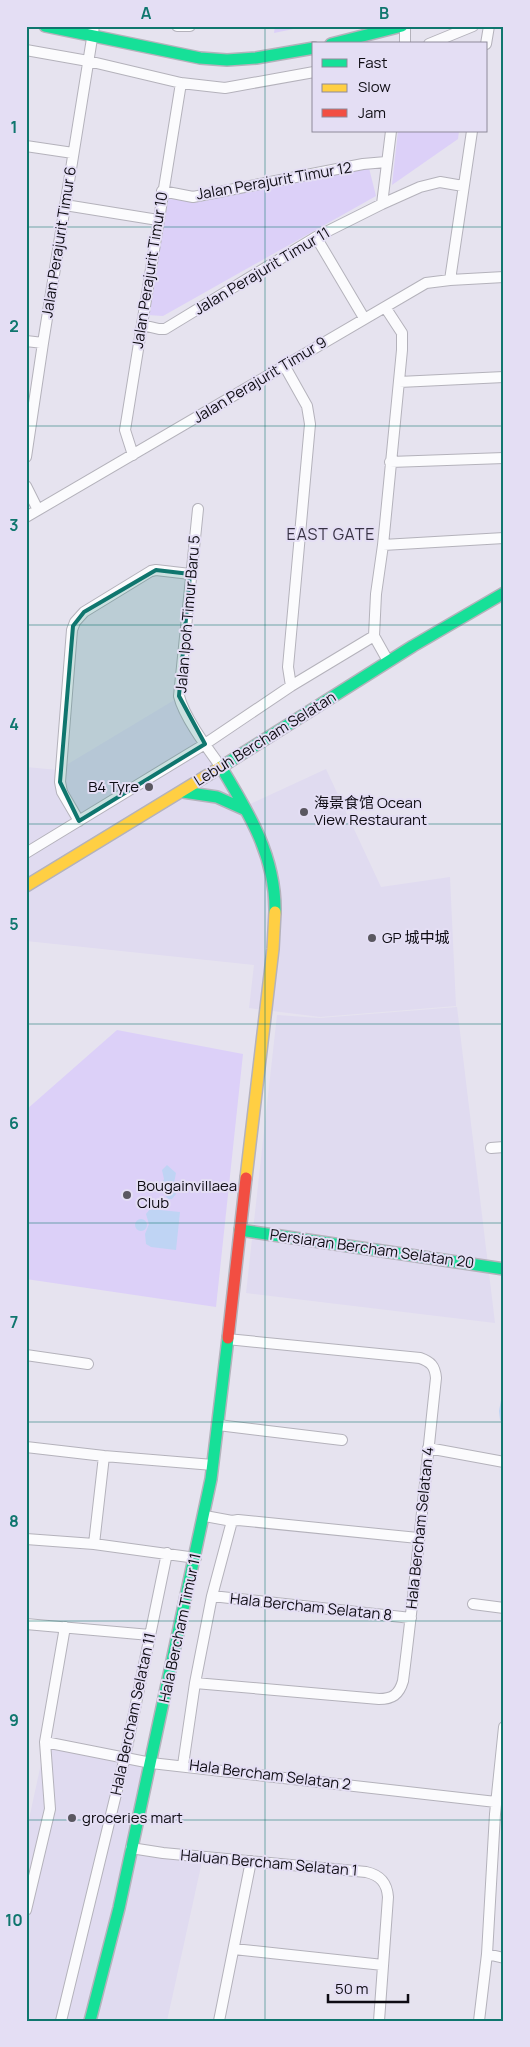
<svg xmlns="http://www.w3.org/2000/svg" width="530" height="2047" viewBox="0 0 530 2047" font-family="Manrope,'Noto Sans SC',sans-serif">
<style>
.built{fill:#e0dbf0}
.green{fill:#dcd0f8}
.water{fill:#bfd4f4}
.lines{fill:none;stroke-linecap:round;stroke-linejoin:round}
.street-casing{stroke:#b4b2bb;stroke-width:12}
.fast-casing{stroke:#b4b2bb;stroke-width:14}
.slow-casing{stroke:#b4b2bb;stroke-width:14}
.jam-casing{stroke:#b4b2bb;stroke-width:14}
.street{stroke:#fbfbfd;stroke-width:10}
.fast{stroke:#16e098;stroke-width:11}
.slow{stroke:#ffcf43;stroke-width:11}
.jam{stroke:#f24e42;stroke-width:11}
.marked{fill:#0f766e;fill-opacity:0.2;stroke:#0f766e;stroke-width:4;stroke-linejoin:round}
.grid{fill:none;stroke:#0f766e;stroke-width:1;stroke-opacity:0.55}
.poi-dot{fill:#5a5760;stroke:#e4def4;stroke-width:2}
.labels{text-anchor:middle;stroke-width:4;stroke-linejoin:round;paint-order:stroke}
.street-label{font-size:15px;fill:#0e0c13;stroke:#e4def4}
.poi-label{font-size:15px;fill:#0e0c13;stroke:#e4def4;text-anchor:start}
.neighbourhood-label{font-size:16px;letter-spacing:1px;fill:#373243;stroke:#e4def4}
.neatline{fill:none;stroke:#0f766e;stroke-width:2}
.grid-label{font-size:16px;text-anchor:middle;font-weight:bold;fill:#0f766e}
</style>
<rect width="100%" height="100%" fill="#e6e3ef"/>
<path class="built" d="M176 699 248 805 326 769 381 887 450 877 456 1006 320 1017 249 1008 254 965 26 941V767L58 770Z
M457 1007 495 1323 246 1293 277 1015 320 1018Z
M45 1745 149 1763 132 1848 203 1857 167 2021H26V1833Z"/>
<path class="green" d="M275 26H308L274 33Z
M398 131H459L458 139 392 185Z
M351 167 369 168 376 196 163 316 147 315 164 199 208 200Z
M117 1030 243 1054 216 1307 26 1279V1110Z"/>
<path class="water" d="M167 1165 176 1173 173 1188 176 1194 172 1199H168L160 1188 164 1179 162 1170Z
M150 1209 180 1212 176 1250 151 1247 146 1244 145 1234 149 1224 146 1214Z
M135 1225a6 6 0 1 1 12 0a6 6 0 1 1-12 0Z
M504 1384V1424L500 1420 499 1411Z"/>
<g class="lines">
<defs>
<path id="street" d="M177 26H190
M405 44V26
M429 44 473 26
M486 44 489 26
M26 50 88 61 181 83 225 88 314 72
M26 146 73 153
M162 191 193 197 363 164 386 162
M382 204 391 131
M65 205 158 220
M316 237 364 318
M450 280 472 131
M385 307 402 333V350L383 545 376 594 374 636 388 661
M142 325 159 329H165L316 237 382 204 420 187 440 182 463 186
M26 341 43 343
M284 365 307 406 310 424 288 667 291 686 374 636
M399 382 504 377
M133 455 125 430 181 83
M26 457 43 343 94 26
M390 462 504 458
M26 486 38 510
M198 509 179 696C184 717 208 749 221 767
M26 517 426 283 450 280 504 277
M383 545 504 538
M79 821 62 792 60 782 72 630 75 622 84 612 151 571 156 570 190 574
M26 853 205 744 291 686
M491 1148 504 1147
M26 1355 88 1364
M218 1425 342 1440
M26 1447 104 1456 213 1465
M428 1448 504 1462
M205 1516 232 1521
M26 1539 94 1544 196 1558
M94 1544 104 1456
M212 1596 411 1618
M473 1604 504 1608
M26 1624 150 1635
M195 1683 379 1699C392 1699 399 1695 403 1681 416 1580 425 1479 436 1378 435 1366 431 1362 420 1358L227 1339
M45 1742 151 1763 496 1802
M183 1765 195 1683 212 1596 232 1521 238 1520 418 1538
M131 1848 163 1853 366 1872C380 1875 387 1883 388 1897L379 2021
M26 1910 50 1809 45 1742 65 1627
M234 1949 383 1965
M487 1954 504 1958
M61 2021 125 1757 167 1553
M219 2021 251 1861
M479 2021 487 1954 495 1814 504 1727"/>
<path id="fast" d="M45 26 200 58 227 60 256 58 314 48
M331 44 402 26
M221 767 413 646 504 593
M221 767C249 813 276 857 275 912
M183 792 217 797 246 810
M240 1230 504 1269
M90 2021 119 1908 211 1479 228 1338"/>
<path id="slow" d="M26 886 221 767
M246 1178 273 949 275 912"/>
<path id="jam" d="M228 1338 246 1178"/>
</defs>
<use href="#street" class="street-casing"/>
<use href="#fast" class="fast-casing"/>
<use href="#slow" class="slow-casing"/>
<use href="#jam" class="jam-casing"/>
<use href="#street" class="street"/>
<use href="#fast" class="fast"/>
<use href="#slow" class="slow"/>
<use href="#jam" class="jam"/>
</g>
<path class="marked" d="M156 570 190 574 179 696 205 744 79 821 60 782 73 626 84 612Z"/>
<path class="grid" d="M265 26V2021M26 227H504M26 426H504M26 625H504M26 824H504M26 1024H504M26 1223H504M26 1422H504M26 1621H504M26 1820H504"/>
<g class="poi-dot">
<circle cx="149" cy="787" r="5"/>
<circle cx="304" cy="812" r="5"/>
<circle cx="372" cy="938" r="5"/>
<circle cx="127" cy="1195" r="5"/>
<circle cx="72" cy="1818" r="5"/>
</g>
<g class="labels">
<g class="street-label">
<text transform="translate(274 181) rotate(-10)" y="5">Jalan Perajurit Timur 12</text>
<text transform="translate(59 242) rotate(-81)" y="5">Jalan Perajurit Timur 6</text>
<text transform="translate(150 270) rotate(-81)" y="5">Jalan Perajurit Timur 10</text>
<text transform="translate(262 271) rotate(-31)" y="5">Jalan Perajurit Timur 11</text>
<text transform="translate(260 380) rotate(-31)" y="5">Jalan Perajurit Timur 9</text>
<text transform="translate(188 614) rotate(-85)" y="5">Jalan Ipoh Timur Baru 5</text>
<text transform="translate(265 739) rotate(-32)" y="5">Lebuh Bercham Selatan</text>
<text transform="translate(372 1249) rotate(8)" y="5">Persiaran Bercham Selatan 20</text>
<text transform="translate(420 1528) rotate(-84)" y="5">Hala Bercham Selatan 4</text>
<text transform="translate(311 1607) rotate(6)" y="5">Hala Bercham Selatan 8</text>
<text transform="translate(180 1628) rotate(-78)" y="5">Hala Bercham Timur 11</text>
<text transform="translate(133 1714) rotate(-78)" y="5">Hala Bercham Selatan 11</text>
<text transform="translate(270 1775) rotate(7)" y="5">Hala Bercham Selatan 2</text>
<text transform="translate(269 1863) rotate(5)" y="5">Haluan Bercham Selatan 1</text>
</g>
<g class="poi-label">
<text x="139" y="792" text-anchor="end">B4 Tyre</text>
<text x="314" y="808">海景食馆 Ocean<tspan x="314" dy="17">View Restaurant</tspan></text>
<text x="382" y="943">GP 城中城</text>
<text x="137" y="1191">Bougainvillaea<tspan x="137" dy="17">Club</tspan></text>
<text x="82" y="1823">groceries mart</text>
</g>
<g class="neighbourhood-label">
<text x="331" y="540">EAST GATE</text>
</g>
</g>
<rect width="530" height="2047" fill="none" stroke="#e4def4" stroke-width="55"/>
<rect x="312" y="42" width="175" height="90" fill="#e4def4" stroke="#8e8a9a"/>
<rect x="322" y="59" width="25" height="8" fill="#16e098" stroke="#8e8a9a"/>
<text x="358" y="68" font-size="15" fill="#0e0c13">Fast</text>
<rect x="322" y="84" width="25" height="8" fill="#ffcf43" stroke="#8e8a9a"/>
<text x="358" y="92" font-size="15" fill="#0e0c13">Slow</text>
<rect x="322" y="109" width="25" height="8" fill="#f24e42" stroke="#8e8a9a"/>
<text x="358" y="118" font-size="15" fill="#0e0c13">Jam</text>
<path d="M328 1994v8h80v-8" fill="none" stroke="#0e0c13" stroke-width="2.5"/>
<text x="335" y="1994" font-size="15" fill="#0e0c13" stroke="#e4def4" stroke-width="4" paint-order="stroke">50 m</text>
<rect x="28" y="28" width="474" height="1992" class="neatline"/>
<g class="grid-label">
<text x="146" y="19">A</text>
<text x="384" y="19">B</text>
<text x="14" y="133">1</text>
<text x="14" y="332">2</text>
<text x="14" y="531">3</text>
<text x="14" y="730">4</text>
<text x="14" y="930">5</text>
<text x="14" y="1129">6</text>
<text x="14" y="1328">7</text>
<text x="14" y="1527">8</text>
<text x="14" y="1726">9</text>
<text x="14" y="1926">10</text>
</g>
</svg>
